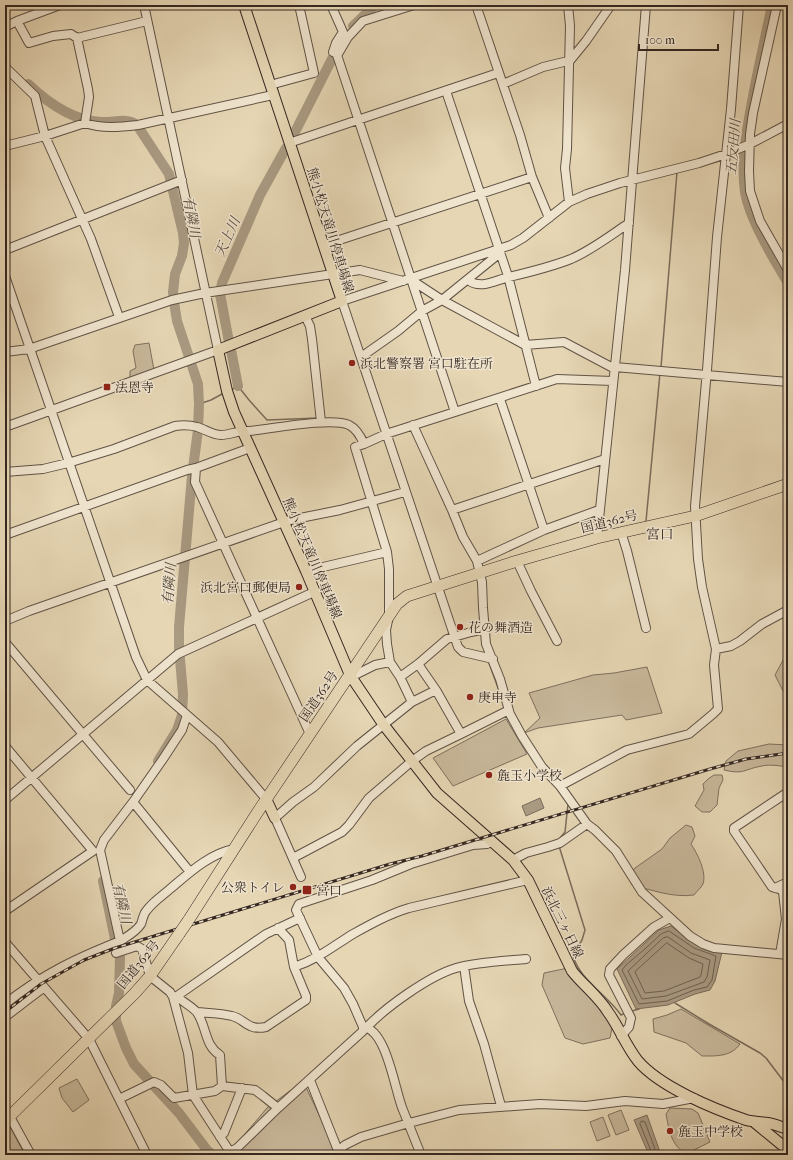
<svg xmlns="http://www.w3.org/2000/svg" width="793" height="1160" viewBox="0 0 793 1160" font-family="'IM FELL French Canon','Noto Serif JP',serif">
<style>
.green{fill:#c8b89b;stroke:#7e705e}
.water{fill:#a99a82;stroke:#7a6c5b}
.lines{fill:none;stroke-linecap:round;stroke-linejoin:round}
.shore{stroke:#6e6052;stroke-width:1}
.stream{stroke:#7a6c5b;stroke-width:1.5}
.river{stroke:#a99a82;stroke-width:10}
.minor-casing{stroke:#605346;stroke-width:10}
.major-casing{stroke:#342721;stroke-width:12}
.highway-casing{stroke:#342721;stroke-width:12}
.minor{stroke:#efe4ce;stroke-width:8}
.major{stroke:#e6d6b4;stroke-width:10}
.highway{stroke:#e6d6b4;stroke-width:11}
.rail-casing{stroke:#342721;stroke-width:3}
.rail{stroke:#efe4ce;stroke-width:1.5;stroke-dasharray:4.5;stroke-linecap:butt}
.highway-bridge-casing{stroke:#342721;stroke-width:12;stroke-linecap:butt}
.highway-bridge{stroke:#e6d6b4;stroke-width:11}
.poi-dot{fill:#8f2418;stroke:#efe4ce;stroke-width:1.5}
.labels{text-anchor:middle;stroke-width:3;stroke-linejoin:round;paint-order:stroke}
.street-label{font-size:13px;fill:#342721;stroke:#efe4ce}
.poi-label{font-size:13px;fill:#342721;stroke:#efe4ce;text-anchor:start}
.water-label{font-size:14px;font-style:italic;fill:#574a3e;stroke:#efe4ce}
.neighbourhood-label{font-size:14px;fill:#342721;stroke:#efe4ce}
</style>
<rect width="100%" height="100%" fill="#e6d6b4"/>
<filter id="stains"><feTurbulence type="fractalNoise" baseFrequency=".005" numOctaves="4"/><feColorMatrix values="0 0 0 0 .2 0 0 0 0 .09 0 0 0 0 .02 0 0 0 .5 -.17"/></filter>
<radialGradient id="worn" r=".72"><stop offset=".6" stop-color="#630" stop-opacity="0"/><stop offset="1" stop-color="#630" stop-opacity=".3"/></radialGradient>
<path class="green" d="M149 343 154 370 130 379V371L136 368 133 351 135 345Z
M788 651V701L775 675Z
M647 667 662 713 626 720 622 715 538 728 524 733 540 718 529 693 593 675 614 673Z
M506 719 527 754 453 786 433 758Z
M769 744 788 745V767C780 766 770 764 762 766 744 769 744 775 724 770L726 761 738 751Z
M714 775H722L723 780 719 788 717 805 710 812H702L695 806 704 790 703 784 708 779Z
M686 825 692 827 695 836 691 844C697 853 707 872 703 884 701 888 696 892 694 895 673 898 652 890 632 885L631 874 635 868 662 849 670 838Z
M568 968 595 997 612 1028 610 1038 583 1044 565 1038 542 985 544 973Z
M681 1009 740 1044C731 1057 716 1056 702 1056L686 1043 654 1032 653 1019 667 1015Z
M77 1079 89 1100 73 1112 62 1098 59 1088Z
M303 1081 338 1155H227L267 1108Z
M670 1108 692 1109 698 1113 710 1142 686 1154C671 1145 669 1130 666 1114Z
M621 1110 629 1130 616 1135 608 1115Z
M603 1117 610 1136 597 1141 590 1122Z
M8 1123 25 1155H5V1126Z"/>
<path class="water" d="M540 798 544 808 526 816 522 806Z
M671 926C689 940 699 948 722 952L715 981 710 990 695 994 668 1005 636 1009 617 969 659 930Z
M647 1115 660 1152 653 1155H649L634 1120Z"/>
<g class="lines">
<path class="shore" d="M669 931 694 948 716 956 712 980 707 987 694 990 667 1001 639 1004 622 970 626 965 646 948 661 934Z
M668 937 691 953 710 960 707 977 704 982 666 996 642 999 628 971 663 938Z
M667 943 689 958 703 964 701 975 700 977 664 991 645 993 635 972Z
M642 1121 645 1122 655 1149 654 1152 651 1151 640 1124Z"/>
<path class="stream" d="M686 170 723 160
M661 367 677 172
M231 390 238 386 249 400 267 420 318 418
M199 404 211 400 222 394
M646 521 660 373
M489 663 501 696
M560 838 565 832 568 804
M559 846 585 930 582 940 573 955C577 977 608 996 621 1015L626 1013
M675 1003 709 1024 760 1053 766 1058 788 1087
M632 1011 639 1009"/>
<path class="river" d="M772 5C765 39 757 73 751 107 746 134 741 164 745 192 750 220 773 258 788 283
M353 26 375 5
M28 84C47 102 74 121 101 122 114 123 126 117 137 125L169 174 183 233 184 243 182 256 175 274 173 292 174 302 177 321 198 384 199 404 198 430 192 476 179 627V647L183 694 182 715 177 730 158 761
M294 134 339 45
M229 342 220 294 222 283 260 195 286 148
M231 350 238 386
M103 881 115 939 120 957 119 993 116 1006V1021L126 1048 134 1064 179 1113 207 1150 213 1155"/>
<defs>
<path id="minor" d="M331 5 343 32 336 43 333 52 338 54 337 55 455 412 386 434 364 444 355 447 387 552 389 569V616L386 630 387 644 390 662 400 677
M476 5 520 135 532 177 549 218
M568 5 570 26 567 149 565 168 569 202
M777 5 753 113 750 134 749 171 750 191 760 221 788 270
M17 21 29 43 53 36 71 34 77 38 147 21
M5 27 17 21 60 5
M338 54 348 37 363 21 414 5
M568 63 586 41 611 5
M5 67 35 96 45 136 91 239 119 317
M503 84 543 67 568 61
M270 85 314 73 299 5
M446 91 508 276 536 386
M85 123C102 129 121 127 138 125L273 95
M289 143 498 73
M5 146 45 136 85 123 89 97 88 89 77 38
M324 245 532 177
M5 250 182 180
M5 276 136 657 147 680 218 742 266 799
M410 279 442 300 525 345 564 342 615 369
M468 280C481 290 496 280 509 277 530 272 551 267 571 259 592 250 611 235 629 223
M305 316 310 326 312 339 321 422
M5 352 29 349 172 300 205 293 360 270 403 281
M361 357 398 331 422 311 442 300 500 253
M615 367 788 382
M500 399 544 530 599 510
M455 412 557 379 613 381
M413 425 452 510 463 537 477 561 482 582 483 608 486 644 500 679 510 714 522 736 542 767 560 786 587 824 595 830 616 851 642 892 690 936 703 944 714 948 788 955
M5 427 218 350 144 5
M196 468 195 482 310 734
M5 472 43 469 68 463 114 449 175 426C182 425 190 425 197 427 205 429 212 435 221 435 230 435 239 430 249 431 271 429 331 417 349 425 357 429 361 437 364 444
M452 510 605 459
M621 532 627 551 646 628
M5 535 187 470 196 468 250 448
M597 538 625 270 646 5
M477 561 544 530
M517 561 531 591 557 641
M306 571 387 552
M5 621 29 611 290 520 340 510 405 492
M5 642 130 790
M716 649 731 646 740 641 762 624 788 610
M493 659 463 652 458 647 342 301 511 245 523 238 569 202 587 194 620 183 699 163 726 154 750 144 788 124
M418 664 436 690 461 734 505 712H509
M351 677 375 665 390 662
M412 702 436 690
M187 715 182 730 163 759 133 802 104 840 100 850 120 941C128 936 136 932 141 924 143 919 143 914 147 910 153 902 162 896 170 889 189 873 209 854 234 849
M5 746 93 851 5 911
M560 786 627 750 689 734 713 714 718 709 714 665 716 649 702 587 698 559 695 506 707 370 717 237 731 109 739 5
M5 800 178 654 314 592
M133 802 190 872
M293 858 342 832 349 825 369 798 412 761 426 751 461 734
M513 860 526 853 548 847 560 843 587 824
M301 877 275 818 293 802 314 787 357 746 412 702 400 677 418 664 447 639 471 632 485 629
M775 888 788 882
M5 942 89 1039 147 1155
M116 953 137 946 142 949 150 976 170 992 173 997 188 1053 193 1095 230 1152 237 1148 278 1108 363 1031V1027L353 1004 344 988 318 957 296 910 299 904 372 880 411 864 473 845 487 844 492 841
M780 954 786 919 783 892 782 890 772 887 734 831V828L788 792
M464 966 469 1001 484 1044 501 1106
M294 967C318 959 332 947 353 934 371 924 389 914 409 908L528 880
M177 996C183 1003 194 1007 198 1014 207 1029 205 1046 220 1055L222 1086
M173 997 177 996 266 934 300 918
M5 1004C43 974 75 959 120 941
M197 1012C208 1013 221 1013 232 1016 245 1019 247 1031 266 1027L306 1000V996L294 967 289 940 278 928
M5 1017 39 991 44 988
M363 1027C387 1029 395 1092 403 1110 409 1125 415 1140 421 1155
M367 1027C386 1007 429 976 456 968 478 962 503 961 526 959
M621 1036 629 1027 631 1018 609 975 610 969 623 955 654 927 670 918
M310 1080 339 1153
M119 1099 154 1082 161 1085 174 1098 215 1091 222 1086 255 1090 263 1096 278 1108
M5 1112 10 1117 31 1155
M220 1137 224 1133 242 1088
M333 1155 345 1145 361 1137 409 1123 459 1110 540 1104 586 1106 625 1101 663 1104 694 1098"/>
<path id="major" d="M244 5 342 301 218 350 227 391 234 412 306 571 350 675 383 724 437 793 513 860 528 880 572 971C583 985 598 996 608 1012 619 1027 626 1046 638 1061 660 1087 714 1109 746 1120 753 1122 761 1122 768 1123 774 1124 781 1127 788 1129
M266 799 275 818
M754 1122 788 1150"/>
<path id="highway" d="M188 921 257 813 389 616 397 604 407 596 517 561 597 538 695 516 788 484
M5 1121 135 993 150 976 179 934"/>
</defs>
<use href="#minor" class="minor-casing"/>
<use href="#major" class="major-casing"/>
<use href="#highway" class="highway-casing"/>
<use href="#minor" class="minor"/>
<use href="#major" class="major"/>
<use href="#highway" class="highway"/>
<defs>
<path id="rail" d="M5 1012 41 984 84 960 115 948 390 864 422 856 710 769 746 759 788 753"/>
</defs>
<use href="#rail" class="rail-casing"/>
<use href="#rail" class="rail"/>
<defs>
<path id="highway-bridge" d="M179 934 188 921"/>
</defs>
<use href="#highway-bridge" class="highway-bridge-casing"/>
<use href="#highway-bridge" class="highway-bridge"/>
</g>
<g class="poi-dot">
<circle cx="352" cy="363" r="4"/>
<rect x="103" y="383" width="8" height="8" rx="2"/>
<circle cx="299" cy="587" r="4"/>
<circle cx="460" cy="627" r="4"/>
<circle cx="470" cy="697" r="4"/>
<circle cx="489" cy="775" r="4"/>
<circle cx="293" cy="887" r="4"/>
<rect x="302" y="885" width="10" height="10" rx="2"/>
<circle cx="670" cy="1131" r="4"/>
</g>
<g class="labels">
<g class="street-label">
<text transform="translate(331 230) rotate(73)" y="5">熊小松天竜川停車場線</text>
<text transform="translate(609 521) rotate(-14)" y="5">国道362号</text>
<text transform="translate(313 558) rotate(67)" y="5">熊小松天竜川停車場線</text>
<text transform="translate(318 696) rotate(-56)" y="5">国道362号</text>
<text transform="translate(563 922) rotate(64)" y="5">浜北三ヶ日線</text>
<text transform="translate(138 964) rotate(-51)" y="5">国道362号</text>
</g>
<g class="poi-label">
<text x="360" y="368">浜北警察署 宮口駐在所</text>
<text x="115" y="392">法恩寺</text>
<text x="291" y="592" text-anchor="end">浜北宮口郵便局</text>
<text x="468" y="632">花の舞酒造</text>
<text x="478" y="702">庚申寺</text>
<text x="497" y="780">麁玉小学校</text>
<text x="285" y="892" text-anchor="end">公衆トイレ</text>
<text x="316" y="895">宮口</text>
<text x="678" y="1136">麁玉中学校</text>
</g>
<g class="water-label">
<text transform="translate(733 147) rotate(-85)" y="5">五反田川</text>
<text transform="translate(192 217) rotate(80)" y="5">有隣川</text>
<text transform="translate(227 237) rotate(-66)" y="5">天上川</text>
<text transform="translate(169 584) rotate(-85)" y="5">有隣川</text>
<text transform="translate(122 903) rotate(77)" y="5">有隣川</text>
</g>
<g class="neighbourhood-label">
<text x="660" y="539">宮口</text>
</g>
</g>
<rect width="793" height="1160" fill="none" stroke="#e6d6b4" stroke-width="20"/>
<rect x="6" y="6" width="781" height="1148" fill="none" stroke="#342721" stroke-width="2"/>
<rect x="10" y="10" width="773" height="1140" fill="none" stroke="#342721"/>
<path d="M639 44v6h79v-6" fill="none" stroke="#342721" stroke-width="2"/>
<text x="645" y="44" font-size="12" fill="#342721" stroke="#efe4ce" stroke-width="3" paint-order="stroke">100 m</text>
<rect width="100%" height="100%" filter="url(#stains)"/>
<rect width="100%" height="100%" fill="url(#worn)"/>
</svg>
